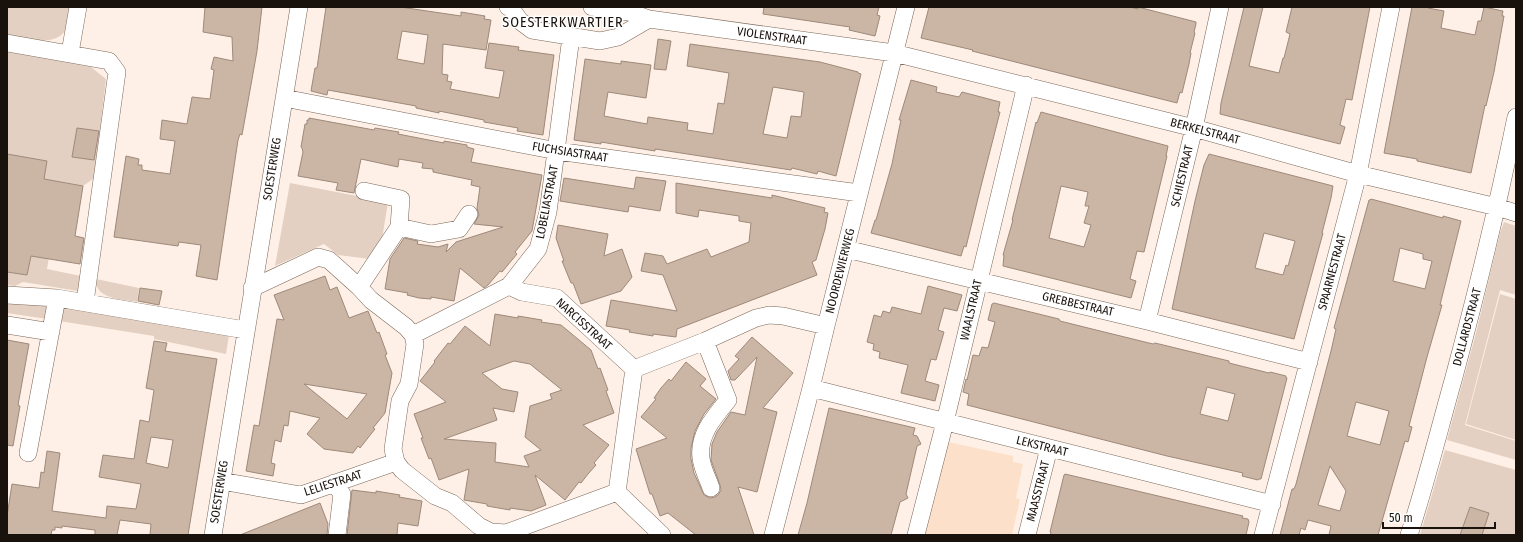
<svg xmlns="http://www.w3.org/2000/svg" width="1523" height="542" viewBox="0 0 1523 542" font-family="'Fira Sans Condensed',sans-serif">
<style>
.built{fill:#fde0ca}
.green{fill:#e4d0c2}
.building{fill:#cbb5a5;stroke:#9e897a;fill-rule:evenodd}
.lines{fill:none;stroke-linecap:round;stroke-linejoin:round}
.minor-casing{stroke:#7b6759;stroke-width:18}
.minor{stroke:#fff;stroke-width:17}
.labels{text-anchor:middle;stroke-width:3;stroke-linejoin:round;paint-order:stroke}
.street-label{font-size:12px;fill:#19110c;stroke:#fff}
.quarter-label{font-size:14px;letter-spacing:1px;fill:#19110c;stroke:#fff}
</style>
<rect width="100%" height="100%" fill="#fef0e6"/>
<path class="built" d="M948 442 1013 456V462L1023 464 1016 498 1020 499 1012 535H923Z"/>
<path class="green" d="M7 7H71C70 13 70 20 68 25 59 50 26 38 7 35Z
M7 52 91 67 106 79 95 170 96 177 83 186 62 182 47 269 81 276 78 291 23 282 15 286 7 285V272L27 275 46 164 7 157Z
M290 183 388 202 381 245 370 259 338 255 324 244 275 266Z
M1504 222 1516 226V295L1500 290 1465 425 1516 441V460L1447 440 1476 333 1500 233Z
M96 279 139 288 137 302C122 299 95 300 96 279Z
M1500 294 1516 299V440L1466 424Z
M7 302 49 304 47 319 7 313Z
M62 306 229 335 226 354 154 339V336L59 321Z
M1445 450 1516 470V535H1420Z"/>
<path class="building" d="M205 7H262L257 51 242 135 240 134 238 140 217 280 196 276 201 245 179 242 178 246 114 237 126 156 139 159 138 165H142V170L170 174 175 141 160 139 162 120 187 124 192 97 210 99 214 70 211 69 214 57 233 61 232 37 203 32Z
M326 7H400L461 16V12L485 16 484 19 491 20 486 50 443 44 442 74 448 75 447 81 452 82 450 89 499 98 504 71 485 68 489 43 519 47 518 50 554 55 543 135 517 131 518 128 484 122V120L439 111V113L416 108V106L328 90 327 95 311 91 315 68H317ZM402 31 428 35 424 64 397 59Z
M764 7H879L877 15 880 16 875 36 849 30 850 27 763 14Z
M929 7H1130L1138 9V7L1196 22V24L1194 32 1195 33 1190 53H1191L1189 64 1182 93 1180 92 1177 103 972 51 973 50 921 38Z
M1244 7H1263L1249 66 1279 73 1283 58H1284L1290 34 1286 32 1292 7H1370L1352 100 1346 99 1340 125 1345 127 1340 144 1220 114 1221 103Z
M1412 7H1429L1428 8 1444 11 1441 28 1475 35 1478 21H1481L1484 7 1503 11 1502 16H1504L1494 72 1486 106 1485 105 1471 173 1417 161V159L1384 153Z
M658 39 671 41 666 70 654 69Z
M690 44 820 62 858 72V73L861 74 836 176 818 171 817 174 792 168 791 170 655 149V151L601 142V144L574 140 585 59 621 64V61L651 65 646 98 608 92 604 116 647 124 648 117 688 123 687 130 713 134 718 103 724 104 729 73 687 66ZM773 87 804 92 801 117 791 116 787 138 763 134Z
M911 80 937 87 936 92 959 97 962 92 1000 102 998 112H1000L980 190 966 247 964 246 961 256 871 233 875 220H876L892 164 898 134 901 120H899Z
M1041 112 1168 146 1166 156H1167L1144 252 1137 251 1130 279 1136 281 1131 298 1003 266 1004 255H1003L1013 220H1012L1036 122 1037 123ZM1061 186 1088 192 1085 206H1089L1084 223 1091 225 1084 247 1049 238Z
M309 118 374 130 375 128 399 132 398 134 444 143V141L467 145V147L474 149 471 162 542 175 532 231 515 252 517 254 502 272 500 271 488 285 484 288 460 268 454 301 431 297V299L419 298 407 295 408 293 385 289 390 259 404 238 418 241 417 244 438 247 448 244 446 252 456 242 503 227 474 224 479 215 477 208 480 187 471 185 472 180 433 172V169L422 168 423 163 399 159 398 167 361 159 354 193 336 190 338 183 298 176 303 152 302 148 301 147 305 124H307V120H309Z
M77 128 99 131 94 160 72 157Z
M7 154 47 161 44 179 83 186 75 236 84 238 80 264 31 256 27 275 7 272Z
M1209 154 1333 186 1331 198 1322 233H1323L1294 339 1172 309 1195 201 1204 165ZM1264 233 1295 241 1288 266 1286 265 1283 275 1255 268Z
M636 177 666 181 660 211 629 206 628 212 560 201 564 178 634 189Z
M676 183 772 198V195L825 208 824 212 828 213 825 229 816 260 812 262 817 275 677 329 676 337 653 334V336L629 332 630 330 606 326 611 300 677 311 663 275 641 271 645 253 663 256 667 264 707 249 711 257 749 242 751 223 739 221V216L699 210 698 217 676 213Z
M1371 199 1443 218V216L1461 221 1440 305H1442L1427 357 1409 426 1412 427 1408 442 1405 441 1378 535H1329L1331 526 1308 520 1305 530 1301 528 1299 535H1280L1292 489H1294L1296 484 1331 351 1336 329 1334 328 1369 200H1370ZM1400 248 1423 254V259L1432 261 1425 289 1393 281ZM1356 402 1389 411 1380 445 1347 436ZM1330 466 1346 491 1340 511 1318 505Z
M558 225 608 234 604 256 622 249 632 277 621 291 581 304 573 283H571L562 261H564L556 238Z
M325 276 330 290 337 287 349 318 368 311 377 333 379 332 387 354 385 355 392 373 385 413 373 428 375 429 360 448 358 446 353 453 324 449 307 434 320 418 290 411 288 426 284 425 281 442 275 440 271 463 275 464 273 476 246 471 254 425 259 426 277 319 284 320 274 295ZM304 384 367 394 347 419Z
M928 286 962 295 957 311 944 308 938 330 944 332 936 360 931 359 925 381 939 385 935 401 901 393 908 365 879 358 880 352 873 350 874 344 867 342 874 315 881 317 883 311 890 313 892 307 921 314Z
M140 288 162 291 159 305 138 301Z
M994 303 1059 319 1060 321 1084 327 1153 344 1155 343 1229 361V363L1269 373 1270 372 1286 376V378H1287L1261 479H1259L1258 480 1242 476 1243 473 1167 456 967 405 969 394 963 392 966 379 967 380 973 355 979 356 982 347 988 348 995 322 988 320 992 304ZM1207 387 1235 394 1228 421 1200 414Z
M495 314 518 318V316L542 320 541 322 561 325 591 350 598 369 600 368 608 390 606 391 614 413 583 425 609 445 594 463 596 465 588 474 581 483 579 482 565 500 535 475 546 505 531 511 510 508V510L487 506V504L464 500 469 469 439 480 431 458 429 459 421 438H423L414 414 446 402 420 381 435 362 434 361 448 343 450 344 465 326 490 346ZM514 361 530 364 562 390 550 394 552 399 530 406 525 437 541 450 524 456 529 467 495 462 496 443 444 439 497 420 493 408 514 412 518 392 502 389 482 373Z
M752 337 793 373 763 408 777 412 757 492 738 487 754 535H696L668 513 660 516 652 494H650L636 449 667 438 641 417 656 399 654 398 661 388 669 379 671 381 686 362 706 379 700 386 716 399 704 414 695 431 691 448V459L694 473 704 495 710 498 715 497 718 495 721 490 720 485 711 460 712 444 717 432 731 412 745 415 757 357 735 380H731L728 371 739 359 735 356Z
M7 340 29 344 18 405 20 406 13 446 7 445Z
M154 341 167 343 165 351 217 359 188 535H150L151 524 120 520 117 535H95V530L62 526V528L55 527V530H52L51 535H7V516L12 484 39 488 41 472 44 473 47 451 60 453 52 511 106 518 107 506 136 509 141 484 99 477 103 455 134 459 140 420 149 422 154 390 146 388ZM151 437 173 440 168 468 146 463Z
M829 408 915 428 913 435 917 436 921 444 917 446 914 459 906 494 908 498 900 502 891 535H798L807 503Z
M1065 474 1243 516 1242 518 1248 519 1249 522 1246 535H1050L1051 532H1050L1064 475Z
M352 490 376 493V491L400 495 399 497 422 501 418 526 398 523 397 535H347Z
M320 503 328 524 327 535H240Z
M1470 507 1489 513 1482 535H1460Z"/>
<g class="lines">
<defs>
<path id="minor" d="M508 7H510L520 21 532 30 600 41 618 37 649 19
M592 7 629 12 649 19 894 53 1194 128 1358 174 1497 207 1516 213
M7 43 109 61 117 72 85 302
M70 53 78 7
M284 98 557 151 859 193
M364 191 401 199 399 227
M846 249 1147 321 1309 362
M509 286 538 249 548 212 571 37
M359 287 399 227 431 234 459 229 469 214
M252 288 318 257 329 260 359 287 371 300 406 327 413 335 509 286 522 292 557 298 634 369 705 341 756 318 769 315 783 316 826 326
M7 295 57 298 245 330
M1147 321 1194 128 1220 7
M7 325 51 332
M413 335 415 344 409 384 400 401 393 449 396 462 402 470 435 496 452 503 479 526 491 532 506 533 617 492
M705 341 728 400C714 417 698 435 701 458 702 468 708 479 711 488
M811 388 1272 504
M28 453 57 298
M221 481 301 495 396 462
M334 483 342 494 337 535
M617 492 634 369
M617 492 662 535
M213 535 299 7
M773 535 811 388 826 326 906 7
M916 535 945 422 1026 85
M1027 535 1049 448
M1263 535 1358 174 1391 7
M1409 535C1426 483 1439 430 1454 377 1477 291 1498 205 1516 117"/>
</defs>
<use href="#minor" class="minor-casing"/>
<use href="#minor" class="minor"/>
</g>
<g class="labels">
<g class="street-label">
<text transform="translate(772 36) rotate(8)" y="4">VIOLENSTRAAT</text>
<text transform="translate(1205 131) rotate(15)" y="4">BERKELSTRAAT</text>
<text transform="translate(570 152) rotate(9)" y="4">FUCHSIASTRAAT</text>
<text transform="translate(272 169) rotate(-81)" y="4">SOESTERWEG</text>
<text transform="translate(1182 176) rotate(-77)" y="4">SCHIESTRAAT</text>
<text transform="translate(547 202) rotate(-79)" y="4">LOBELIASTRAAT</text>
<text transform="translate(840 271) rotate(-76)" y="4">NOORDEWIERWEG</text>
<text transform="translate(1332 272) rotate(-75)" y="4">SPAARNESTRAAT</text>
<text transform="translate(1078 304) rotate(13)" y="4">GREBBESTRAAT</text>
<text transform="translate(971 310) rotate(-77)" y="4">WAALSTRAAT</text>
<text transform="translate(584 324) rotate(42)" y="4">NARCISSTRAAT</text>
<text transform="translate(1467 327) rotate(-75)" y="4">DOLLARDSTRAAT</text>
<text transform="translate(1042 446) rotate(14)" y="4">LEKSTRAAT</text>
<text transform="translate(333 483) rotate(-18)" y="4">LELIESTRAAT</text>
<text transform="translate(1038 491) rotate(-76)" y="4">MAASSTRAAT</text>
<text transform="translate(219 492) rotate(-81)" y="4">SOESTERWEG</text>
</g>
<g class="quarter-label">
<text x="563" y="27">SOESTERKWARTIER</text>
</g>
</g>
<rect width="1523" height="542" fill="none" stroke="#19110c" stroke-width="16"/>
<path d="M1383 522v6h112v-6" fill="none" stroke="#19110c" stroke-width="2"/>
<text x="1389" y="522" font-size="12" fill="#19110c" stroke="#ffffff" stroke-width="3" paint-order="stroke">50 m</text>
</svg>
